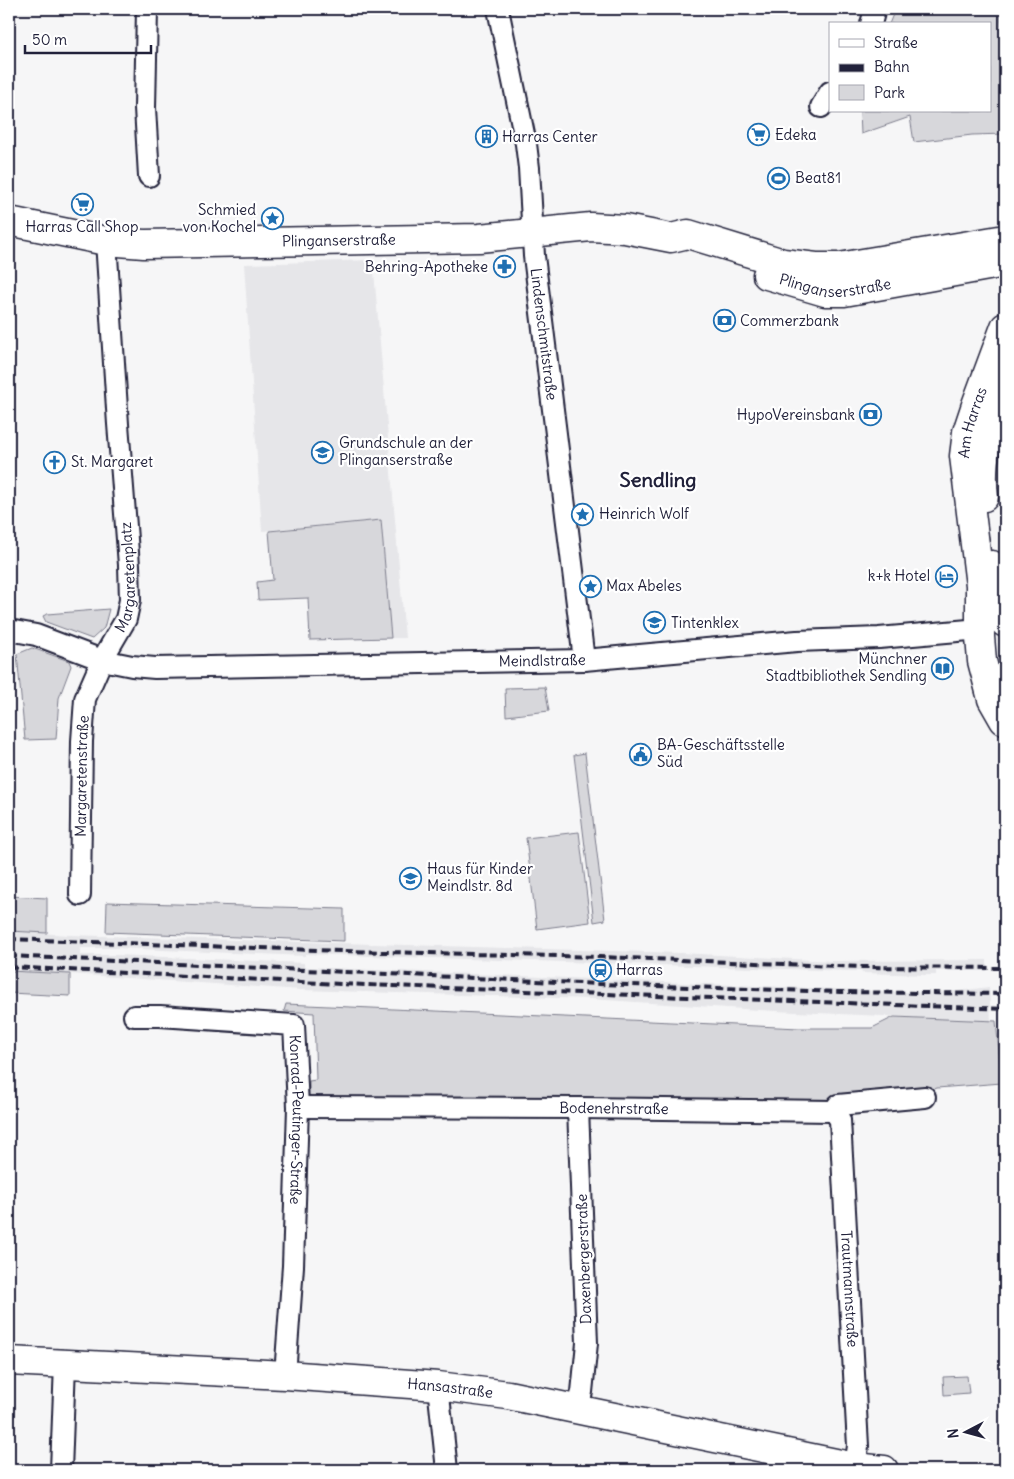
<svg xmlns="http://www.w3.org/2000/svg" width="1014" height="1479" viewBox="0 0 1014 1479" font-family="Delius,sans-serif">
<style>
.built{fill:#e6e6e9}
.green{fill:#d7d7db;stroke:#7c7c8b}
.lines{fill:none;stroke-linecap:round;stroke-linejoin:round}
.street-casing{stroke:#22223b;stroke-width:24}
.secondary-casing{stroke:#22223b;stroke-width:31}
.street{stroke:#fff;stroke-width:20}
.secondary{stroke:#fff;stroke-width:28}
.rail{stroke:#22223b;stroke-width:4;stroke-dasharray:8 4;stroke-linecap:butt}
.labels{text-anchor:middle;stroke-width:4.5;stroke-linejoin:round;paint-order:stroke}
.poi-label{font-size:15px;fill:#22223b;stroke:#fff;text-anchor:start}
.street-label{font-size:15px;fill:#22223b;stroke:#fff}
.district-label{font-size:20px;font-weight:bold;fill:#22223b;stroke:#fff}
</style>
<rect width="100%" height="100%" fill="#f6f6f7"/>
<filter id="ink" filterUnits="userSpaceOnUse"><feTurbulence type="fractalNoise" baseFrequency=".02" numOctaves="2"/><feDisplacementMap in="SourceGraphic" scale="10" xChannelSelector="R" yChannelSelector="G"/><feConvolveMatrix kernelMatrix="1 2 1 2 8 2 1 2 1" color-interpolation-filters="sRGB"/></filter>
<g filter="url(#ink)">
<path class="built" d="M373 260 405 638H391L381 520 262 531 244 264Z
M9 931 69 935 681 953 831 961 987 960V971H936V975H927L862 973 861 971H854L305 954V956L116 948H81L80 955H117L304 963V967L903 992 958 991 989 987 991 1021 774 1011 590 999 301 990 70 974 9 971Z"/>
<path class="green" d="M910 9H1000L1002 27 1005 32V134L972 135 914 142 910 117 861 134 860 111H990V24H889L894 12Z
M381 520 391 638 310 640 308 598 258 600 257 582 273 580 269 531Z
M109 609 104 628 92 639 46 622 43 616 47 614Z
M32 648 69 661 71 666 59 698 56 739 25 740 17 654Z
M545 687 549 711 506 716 505 688Z
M585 753 605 920 594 922 574 755Z
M579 832 590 922 537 929 526 838Z
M9 896 47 898V933L9 931Z
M107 902 344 909V941L106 932Z
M9 971 70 974V996L9 993Z
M286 1004 799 1028H872L894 1017 996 1021 1002 1083 937 1088 924 1093 817 1103 309 1102V1081L316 1080 314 1013 284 1011Z
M967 1376 969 1393 944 1395 943 1377Z"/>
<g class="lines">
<defs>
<g id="street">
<path d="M147 9 145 108 149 176"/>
<path id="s1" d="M498 9 526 144 529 168 534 256 584 660"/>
<path d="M871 24 875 9"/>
<path d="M821 107 830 92"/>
<path id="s2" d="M9 630 36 635 102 660 132 666 155 668 584 660 797 641 879 638 980 629"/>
<path id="s3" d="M80 895 82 741 85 699 102 660 126 619 130 600 129 565 118 424 106 241"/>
<path id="s4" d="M134 1016H160L294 1025 298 1107 293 1266 285 1375"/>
<path id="s5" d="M298 1107 578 1108 834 1111"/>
<path id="s6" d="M834 1111 840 1120 858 1446 855 1467"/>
<path d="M834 1111 838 1105 925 1097"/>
<path d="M438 1386 447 1470"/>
<path d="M577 1410 582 1392 587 1343 578 1108"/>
<path d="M61 1470 65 1364"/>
</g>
<g id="secondary">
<path id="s7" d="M9 221 106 241 144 244 479 238 591 227 625 229 671 238 688 234 783 263 816 267H839L1005 239"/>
<path id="s8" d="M767 275 825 292H844L1005 263"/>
<path d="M984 497C979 455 991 424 1005 385"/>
<path d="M992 565 997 592 1005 623"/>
<path id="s9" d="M1004 720 992 699 982 661 980 637V585L964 456 967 432 976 405 1005 327"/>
<path id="s10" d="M9 1361 285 1375 438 1386 508 1395 821 1460 855 1467 884 1470"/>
</g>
</defs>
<use href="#street" class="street-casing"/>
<use href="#secondary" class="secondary-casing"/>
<use href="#street" class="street"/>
<use href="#secondary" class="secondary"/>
<path class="rail" d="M9 939 342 951 600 957 862 967 1005 968
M9 956 599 984 840 992 1005 994
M9 967 340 984 1005 1009"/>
</g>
</g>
<defs>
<symbol id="supermarket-ring" viewBox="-11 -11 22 22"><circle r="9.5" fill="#fff" stroke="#1f6fb2" stroke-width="1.5"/><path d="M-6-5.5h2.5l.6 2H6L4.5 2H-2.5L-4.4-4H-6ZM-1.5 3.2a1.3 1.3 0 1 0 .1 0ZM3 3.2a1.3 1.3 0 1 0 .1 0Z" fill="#1f6fb2"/></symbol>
<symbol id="building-ring" viewBox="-11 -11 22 22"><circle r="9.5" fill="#fff" stroke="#1f6fb2" stroke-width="1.5"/><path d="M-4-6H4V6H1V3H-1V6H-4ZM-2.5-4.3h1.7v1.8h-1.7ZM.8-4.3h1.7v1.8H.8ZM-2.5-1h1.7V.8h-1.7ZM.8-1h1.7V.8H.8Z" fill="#1f6fb2"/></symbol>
<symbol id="stadium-ring" viewBox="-11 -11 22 22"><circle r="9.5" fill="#fff" stroke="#1f6fb2" stroke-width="1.5"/><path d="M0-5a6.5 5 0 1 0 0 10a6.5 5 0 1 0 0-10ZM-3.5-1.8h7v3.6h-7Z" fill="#1f6fb2"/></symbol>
<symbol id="sight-ring" viewBox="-11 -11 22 22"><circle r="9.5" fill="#fff" stroke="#1f6fb2" stroke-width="1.5"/><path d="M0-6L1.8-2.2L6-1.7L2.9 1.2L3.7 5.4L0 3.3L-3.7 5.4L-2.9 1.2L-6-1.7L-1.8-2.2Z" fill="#1f6fb2"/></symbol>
<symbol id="pharmacy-ring" viewBox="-11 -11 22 22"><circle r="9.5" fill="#fff" stroke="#1f6fb2" stroke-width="1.5"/><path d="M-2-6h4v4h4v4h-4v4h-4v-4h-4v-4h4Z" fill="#1f6fb2"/></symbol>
<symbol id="bank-ring" viewBox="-11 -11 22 22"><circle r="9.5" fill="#fff" stroke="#1f6fb2" stroke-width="1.5"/><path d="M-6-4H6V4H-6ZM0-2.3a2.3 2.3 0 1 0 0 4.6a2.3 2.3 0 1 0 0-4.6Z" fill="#1f6fb2"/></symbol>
<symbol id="school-ring" viewBox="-11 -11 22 22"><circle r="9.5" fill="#fff" stroke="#1f6fb2" stroke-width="1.5"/><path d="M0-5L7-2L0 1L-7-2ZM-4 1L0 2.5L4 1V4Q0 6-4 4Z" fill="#1f6fb2"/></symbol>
<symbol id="church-ring" viewBox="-11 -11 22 22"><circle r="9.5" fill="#fff" stroke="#1f6fb2" stroke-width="1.5"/><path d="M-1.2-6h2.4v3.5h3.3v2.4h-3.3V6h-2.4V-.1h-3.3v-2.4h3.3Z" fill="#1f6fb2"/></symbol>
<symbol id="hotel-ring" viewBox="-11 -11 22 22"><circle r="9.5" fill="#fff" stroke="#1f6fb2" stroke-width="1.5"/><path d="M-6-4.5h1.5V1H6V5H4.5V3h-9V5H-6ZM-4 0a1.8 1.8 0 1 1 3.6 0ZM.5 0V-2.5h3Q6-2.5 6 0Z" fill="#1f6fb2"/></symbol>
<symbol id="library-ring" viewBox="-11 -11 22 22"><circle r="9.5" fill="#fff" stroke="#1f6fb2" stroke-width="1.5"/><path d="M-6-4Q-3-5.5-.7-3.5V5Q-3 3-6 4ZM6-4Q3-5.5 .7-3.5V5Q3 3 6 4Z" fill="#1f6fb2"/></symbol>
<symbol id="civic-ring" viewBox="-11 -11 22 22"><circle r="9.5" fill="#fff" stroke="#1f6fb2" stroke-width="1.5"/><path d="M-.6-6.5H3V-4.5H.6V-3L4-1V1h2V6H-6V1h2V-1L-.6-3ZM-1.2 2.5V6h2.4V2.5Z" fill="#1f6fb2"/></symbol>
<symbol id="station-ring" viewBox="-11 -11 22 22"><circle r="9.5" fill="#fff" stroke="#1f6fb2" stroke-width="1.5"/><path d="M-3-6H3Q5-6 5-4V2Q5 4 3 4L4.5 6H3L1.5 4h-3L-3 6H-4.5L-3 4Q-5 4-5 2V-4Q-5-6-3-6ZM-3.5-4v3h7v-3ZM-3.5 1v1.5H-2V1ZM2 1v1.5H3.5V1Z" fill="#1f6fb2"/></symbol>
</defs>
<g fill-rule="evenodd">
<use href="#supermarket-ring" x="746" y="122" width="25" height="25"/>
<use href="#building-ring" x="474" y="124" width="25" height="25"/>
<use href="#stadium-ring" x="766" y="166" width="25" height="25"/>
<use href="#supermarket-ring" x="70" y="192" width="25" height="25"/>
<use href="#sight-ring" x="260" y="206" width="25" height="25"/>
<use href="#pharmacy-ring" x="492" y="254" width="25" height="25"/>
<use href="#bank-ring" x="712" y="308" width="25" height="25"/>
<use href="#bank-ring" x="858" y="402" width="25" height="25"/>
<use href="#school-ring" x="310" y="440" width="25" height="25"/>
<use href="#church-ring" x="42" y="450" width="25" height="25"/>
<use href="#sight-ring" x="570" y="502" width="25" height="25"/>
<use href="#hotel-ring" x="934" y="564" width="25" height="25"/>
<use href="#sight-ring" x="578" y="574" width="25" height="25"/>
<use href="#school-ring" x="642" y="610" width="25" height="25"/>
<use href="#library-ring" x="930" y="656" width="25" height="25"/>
<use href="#civic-ring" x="628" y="742" width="25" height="25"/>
<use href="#school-ring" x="398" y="866" width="25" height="25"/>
<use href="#station-ring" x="588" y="958" width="25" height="25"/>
</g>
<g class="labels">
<g class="poi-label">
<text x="775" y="140">Edeka</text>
<text x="502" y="142">Harras Center</text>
<text x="795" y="183">Beat81</text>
<text x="256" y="215" text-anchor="end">Schmied<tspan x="256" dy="17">von Kochel</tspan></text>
<text x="82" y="232" text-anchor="middle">Harras Call Shop</text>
<text x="488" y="272" text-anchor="end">Behring-Apotheke</text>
<text x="740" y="326">Commerzbank</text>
<text x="855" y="420" text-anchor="end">HypoVereinsbank</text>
<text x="339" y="448">Grundschule an der<tspan x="339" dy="17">Plinganserstraße</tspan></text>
<text x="71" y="467">St. Margaret</text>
<text x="599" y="519">Heinrich Wolf</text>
<text x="930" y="581" text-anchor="end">k+k Hotel</text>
<text x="606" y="591">Max Abeles</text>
<text x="671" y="628">Tintenklex</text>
<text x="927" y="664" text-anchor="end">Münchner<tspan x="927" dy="17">Stadtbibliothek Sendling</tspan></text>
<text x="657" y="750">BA-Geschäftsstelle<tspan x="657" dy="17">Süd</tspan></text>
<text x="427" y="874">Haus für Kinder<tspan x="427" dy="17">Meindlstr. 8d</tspan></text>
<text x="616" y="975">Harras</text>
</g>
<g class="street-label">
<text dy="5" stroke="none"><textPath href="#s7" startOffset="332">Plinganserstraße</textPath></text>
<text dy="5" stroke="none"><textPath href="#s8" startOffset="70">Plinganserstraße</textPath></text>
<text dy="5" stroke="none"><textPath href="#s1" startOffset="329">Lindenschmitstraße</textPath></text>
<text dy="5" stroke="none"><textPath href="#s9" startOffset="304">Am Harras</textPath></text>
<text dy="5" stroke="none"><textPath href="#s3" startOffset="328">Margaretenplatz</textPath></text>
<text dy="5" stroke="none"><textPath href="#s2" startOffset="539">Meindlstraße</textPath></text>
<text dy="5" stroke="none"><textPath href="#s3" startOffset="119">Margaretenstraße</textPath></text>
<text dy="5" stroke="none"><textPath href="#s5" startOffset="316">Bodenehrstraße</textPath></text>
<text dy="5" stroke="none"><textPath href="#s4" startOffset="255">Konrad-Peutinger-Straße</textPath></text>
<text transform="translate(584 1259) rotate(-92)" y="5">Daxenbergerstraße</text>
<text dy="5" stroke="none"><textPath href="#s6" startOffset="180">Trautmannstraße</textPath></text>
<text dy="5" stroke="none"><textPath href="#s10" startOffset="442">Hansastraße</textPath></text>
</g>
<g class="district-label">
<text x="658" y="487">Sendling</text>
</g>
</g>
<rect width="1014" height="1479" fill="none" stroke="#fff" stroke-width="30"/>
<rect x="15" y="15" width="984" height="1449" fill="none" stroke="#22223b" stroke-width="2" filter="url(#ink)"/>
<rect x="829" y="22" width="162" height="90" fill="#ffffff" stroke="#a7a7b1"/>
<rect x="839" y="39" width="25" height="8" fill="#ffffff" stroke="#a7a7b1"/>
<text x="874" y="48" font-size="15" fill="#22223b">Straße</text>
<rect x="839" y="64" width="25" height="8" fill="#22223b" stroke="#a7a7b1"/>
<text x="874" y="72" font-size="15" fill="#22223b">Bahn</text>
<rect x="839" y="85" width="25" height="15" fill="#d7d7db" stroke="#a7a7b1"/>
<text x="874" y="98" font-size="15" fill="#22223b">Park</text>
<g transform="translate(966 1432) rotate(264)" stroke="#ffffff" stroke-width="4" paint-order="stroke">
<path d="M0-4L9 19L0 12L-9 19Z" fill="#22223b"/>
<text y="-8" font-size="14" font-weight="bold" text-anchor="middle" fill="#22223b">N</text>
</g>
<path d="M25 45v8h126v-8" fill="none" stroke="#22223b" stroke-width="2.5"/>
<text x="32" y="45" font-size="15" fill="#22223b" stroke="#ffffff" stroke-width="4" paint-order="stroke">50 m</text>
</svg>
